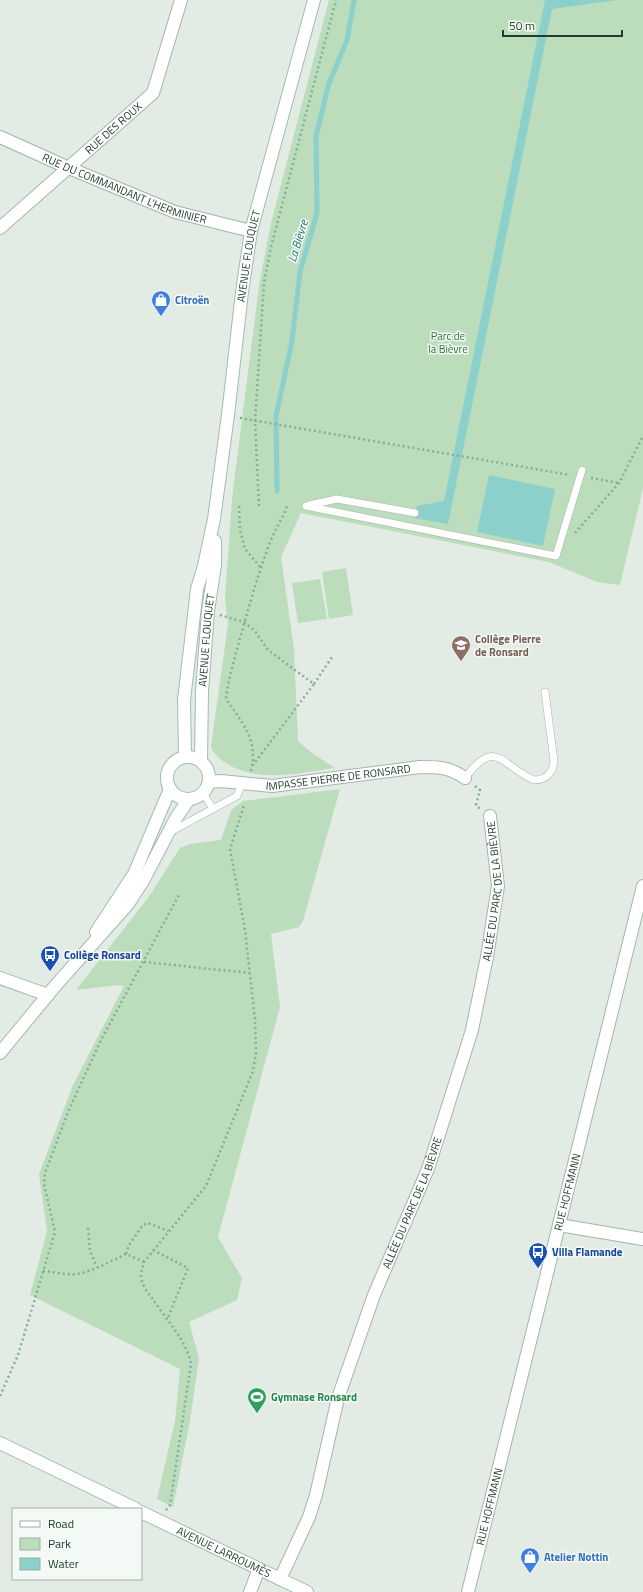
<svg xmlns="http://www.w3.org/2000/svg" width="643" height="1592" viewBox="0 0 643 1592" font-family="'Titillium Web',sans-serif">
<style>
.green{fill:#bbddbc}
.water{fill:#8bd0cb}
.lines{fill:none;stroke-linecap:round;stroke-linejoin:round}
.stream{stroke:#8bd0cb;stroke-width:5}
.lane-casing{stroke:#a5b4ab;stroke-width:8}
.street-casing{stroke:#a5b4ab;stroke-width:14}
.secondary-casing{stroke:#a3bbad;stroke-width:14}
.path{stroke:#83af97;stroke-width:2.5;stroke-dasharray:2 3;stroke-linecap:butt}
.lane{stroke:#fff;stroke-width:7}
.street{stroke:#fff;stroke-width:12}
.secondary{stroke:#fff;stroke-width:12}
.labels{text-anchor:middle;stroke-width:3;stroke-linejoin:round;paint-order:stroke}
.street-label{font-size:11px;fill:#223d30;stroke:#f3f9f4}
.shop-label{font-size:11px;font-weight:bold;fill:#366cbe;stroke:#f3f9f4;text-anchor:start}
.park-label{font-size:11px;fill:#2d7338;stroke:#f3f9f4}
.education-label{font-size:11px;font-weight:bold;fill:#785e54;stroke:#f3f9f4;text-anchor:start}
.transit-label{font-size:11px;font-weight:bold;fill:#164399;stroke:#f3f9f4;text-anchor:start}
.leisure-label{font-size:11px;font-weight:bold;fill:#27864d;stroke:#f3f9f4;text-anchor:start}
.water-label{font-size:12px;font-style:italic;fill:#1d7872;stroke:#f3f9f4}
</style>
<rect width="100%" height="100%" fill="#e2ece5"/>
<path class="green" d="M329 0H643V488L620 585 597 582 549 562 301 513 281 557 294 649 298 741 312 753 335 768C299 773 257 784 224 762 218 757 212 753 211 746L228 624 225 599 232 498 259 286 271 223Z
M346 568 353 615 329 619 322 572Z
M320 579 327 619 298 623 292 583Z
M340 789 303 921 299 927 271 934 280 1007 218 1237 242 1278 237 1300 189 1322 199 1358 190 1421 173 1507 157 1499 175 1421 180 1369 30 1295 47 1231 39 1174 73 1085 124 986 119 985 76 990 148 898 180 848 190 844 221 840 231 810 243 801Z"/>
<path class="water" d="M545 0H618L552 9 448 524 414 518 417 506 444 501Z
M489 475 555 489 543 546 477 532Z"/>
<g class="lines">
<path class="stream" d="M277 491 276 416 292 341 300 272 317 213 316 137 328 86 347 40 354 0"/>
<defs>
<path id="lane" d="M309 505 337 499 415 513
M306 506 556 556 582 470
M465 778C496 736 501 766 534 780 546 780 553 773 554 761L545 692
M203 793 213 809
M170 832 237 796 242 784"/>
<g id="street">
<path id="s1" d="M0 137 69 168 175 212 251 231"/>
<path id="s2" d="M0 228 153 93 181 0"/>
<path id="s3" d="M209 782 221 781 272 786 420 767C439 767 449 767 465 778"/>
<path d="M0 978 48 995"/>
<path d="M559 1225 643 1239"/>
<path id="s4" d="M280 1579 309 1517 316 1495 338 1398 374 1295 428 1169 472 1030 487 957 498 886 490 816"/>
<path d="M250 1592 259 1569"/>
<path id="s5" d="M468 1592 643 886"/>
</g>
<g id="secondary">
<circle cx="188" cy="778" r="21"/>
<path id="s6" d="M185 757 184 700 197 589 204 566 214 519 228 415 242 292 251 231 314 0"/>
<path id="s7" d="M201 761 202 691 208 611 215 565V541"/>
<path d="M96 932 134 874 170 789"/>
<path d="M0 1053 56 985 128 904 143 881 176 818 189 799"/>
<path d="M0 1443 136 1509"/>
<path id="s8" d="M141 1512 307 1592"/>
</g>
</defs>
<use href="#lane" class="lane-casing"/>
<use href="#street" class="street-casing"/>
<use href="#secondary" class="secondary-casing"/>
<path class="path" d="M240 418 570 475
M591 478 619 483
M239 506 240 530 245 549 261 568
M259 506 255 421 264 283 271 247 336 0
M575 533 619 483 643 436
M220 615 244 622 255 631 268 650 314 684 253 765
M314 684 332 657
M251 771C259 741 242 722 226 699 228 680 234 661 239 642 248 610 257 577 269 545 274 531 282 520 287 506
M475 786 480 790 476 805 480 809
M144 962 250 973
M88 1228 90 1251 97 1267
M153 1250 188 1268 167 1320
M126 1254 129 1245 143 1225 148 1223 168 1231
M43 1271C54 1272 65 1275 77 1274 94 1271 111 1261 126 1254L144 1262
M0 1396 18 1355 55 1232 44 1184 45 1173 68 1112 101 1040 180 893
M166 1510 170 1505 191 1364C187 1341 165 1318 152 1298 147 1292 142 1285 141 1277 141 1271 143 1267 144 1262L206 1186 253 1071 256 1053 255 1020 245 930 230 849 244 805"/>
<use href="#lane" class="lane"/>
<use href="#street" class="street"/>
<use href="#secondary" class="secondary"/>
</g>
<defs>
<symbol id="shop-pin" viewBox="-11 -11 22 30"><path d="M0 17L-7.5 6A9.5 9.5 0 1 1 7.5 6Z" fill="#3f7fe0" stroke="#f3f9f4"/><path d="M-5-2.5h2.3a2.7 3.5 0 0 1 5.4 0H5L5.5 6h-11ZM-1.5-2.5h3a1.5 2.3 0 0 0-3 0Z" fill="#fff"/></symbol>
<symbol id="school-pin" viewBox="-11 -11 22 30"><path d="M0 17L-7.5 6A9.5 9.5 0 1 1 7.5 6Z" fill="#8d6e63" stroke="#f3f9f4"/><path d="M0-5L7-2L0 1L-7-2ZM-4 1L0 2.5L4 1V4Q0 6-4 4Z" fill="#fff"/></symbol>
<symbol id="bus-pin" viewBox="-11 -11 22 30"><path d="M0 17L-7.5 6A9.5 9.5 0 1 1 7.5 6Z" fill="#1a4fb4" stroke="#f3f9f4"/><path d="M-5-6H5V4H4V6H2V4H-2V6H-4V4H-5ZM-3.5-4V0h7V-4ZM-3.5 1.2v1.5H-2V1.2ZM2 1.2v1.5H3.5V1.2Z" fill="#fff"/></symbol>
<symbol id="stadium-pin" viewBox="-11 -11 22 30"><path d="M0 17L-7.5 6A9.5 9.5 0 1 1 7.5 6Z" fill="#2e9e5b" stroke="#f3f9f4"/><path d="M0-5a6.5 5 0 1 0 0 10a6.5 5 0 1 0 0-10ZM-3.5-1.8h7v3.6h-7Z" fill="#fff"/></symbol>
</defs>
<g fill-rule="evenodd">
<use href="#shop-pin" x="150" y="289" width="22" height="30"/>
<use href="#school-pin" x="450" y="634" width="22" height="30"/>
<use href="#bus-pin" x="39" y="944" width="22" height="30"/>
<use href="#bus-pin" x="527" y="1241" width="22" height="30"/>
<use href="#stadium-pin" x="246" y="1386" width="22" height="30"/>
<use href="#shop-pin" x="519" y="1546" width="22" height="30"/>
</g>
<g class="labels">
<g class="street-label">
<text dy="4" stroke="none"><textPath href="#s2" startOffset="151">RUE DES ROUX</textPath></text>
<text dy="4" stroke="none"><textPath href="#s1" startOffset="135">RUE DU COMMANDANT L'HERMINIER</textPath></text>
<text dy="4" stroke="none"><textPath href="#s6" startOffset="506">AVENUE FLOUQUET</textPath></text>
<text dy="4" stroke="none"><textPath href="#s7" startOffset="121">AVENUE FLOUQUET</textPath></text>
<text dy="4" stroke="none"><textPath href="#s3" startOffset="130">IMPASSE PIERRE DE RONSARD</textPath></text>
<text dy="4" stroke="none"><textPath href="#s4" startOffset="724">ALLÉE DU PARC DE LA BIÈVRE</textPath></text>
<text dy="4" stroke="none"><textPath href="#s5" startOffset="412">RUE HOFFMANN</textPath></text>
<text dy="4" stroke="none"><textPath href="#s4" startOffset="400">ALLÉE DU PARC DE LA BIÈVRE</textPath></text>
<text dy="4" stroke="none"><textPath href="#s5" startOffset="88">RUE HOFFMANN</textPath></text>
<text dy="4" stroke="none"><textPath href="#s8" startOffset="92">AVENUE LARROUMÈS</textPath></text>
</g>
<g class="shop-label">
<text x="175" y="304">Citroën</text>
<text x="544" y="1561">Atelier Nottin</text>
</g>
<g class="park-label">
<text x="448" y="340">Parc de<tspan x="448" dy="13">la Bièvre</tspan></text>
</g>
<g class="education-label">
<text x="475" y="643">Collège Pierre<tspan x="475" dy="13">de Ronsard</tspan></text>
</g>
<g class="transit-label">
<text x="64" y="959">Collège Ronsard</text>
<text x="552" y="1256">Villa Flamande</text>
</g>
<g class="leisure-label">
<text x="271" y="1401">Gymnase Ronsard</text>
</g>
<g class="water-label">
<text transform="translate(298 241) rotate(-73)" y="4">La Bièvre</text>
</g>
</g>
<rect x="12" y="1508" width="130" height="72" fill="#f3f9f4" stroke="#9faea6"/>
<rect x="20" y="1521" width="20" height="6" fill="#ffffff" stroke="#9faea6"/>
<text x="48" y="1528" font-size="12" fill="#223d30">Road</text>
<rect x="20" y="1538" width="20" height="12" fill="#bbddbc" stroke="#9faea6"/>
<text x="48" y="1548" font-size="12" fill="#223d30">Park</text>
<rect x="20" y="1558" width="20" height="12" fill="#8bd0cb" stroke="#9faea6"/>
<text x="48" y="1568" font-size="12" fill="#223d30">Water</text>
<path d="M503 30v6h119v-6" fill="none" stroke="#223d30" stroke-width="2"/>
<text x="509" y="30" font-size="12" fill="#223d30" stroke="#f3f9f4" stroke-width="3" paint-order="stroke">50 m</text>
</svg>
